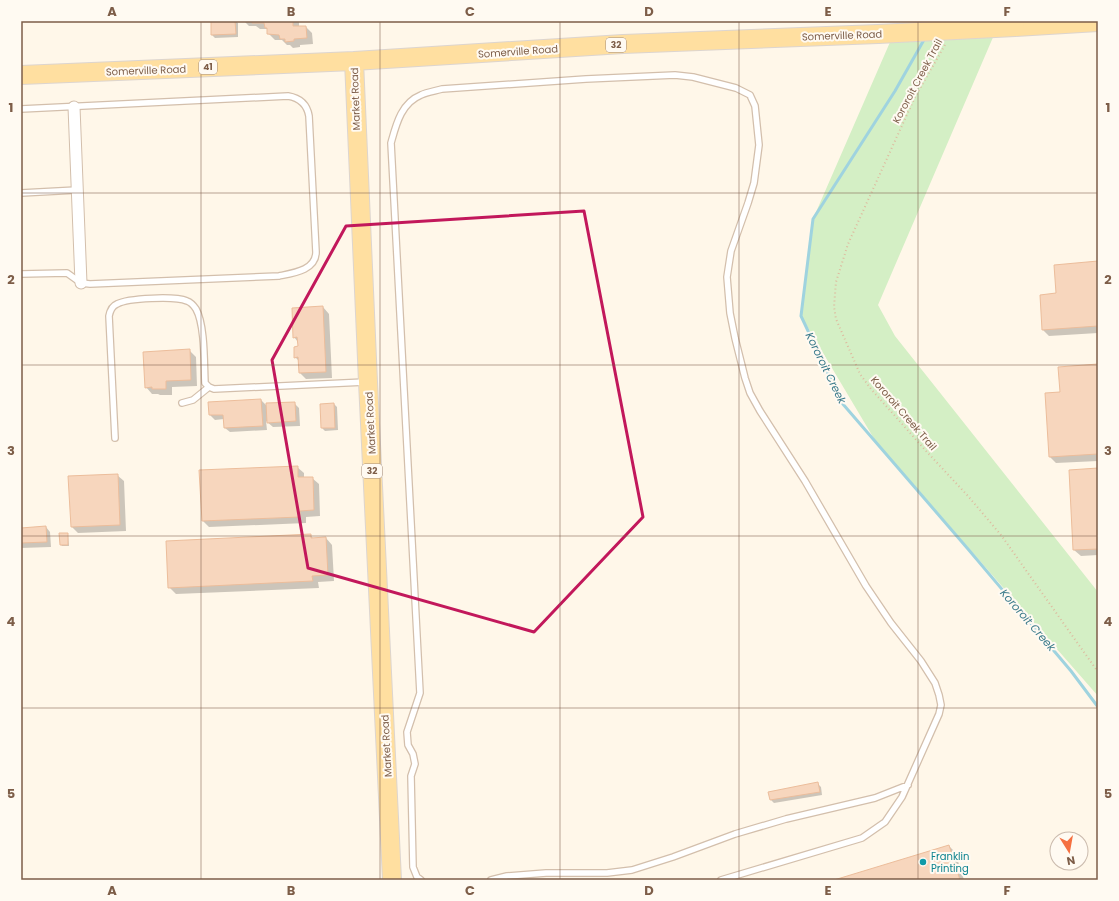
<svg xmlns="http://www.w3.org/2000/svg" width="1119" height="901" viewBox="0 0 1119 901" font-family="Poppins,sans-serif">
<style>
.green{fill:#d4efc5}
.shadow{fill:#0003}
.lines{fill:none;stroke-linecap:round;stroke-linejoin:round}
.stream{stroke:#9fd3df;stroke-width:3}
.building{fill:#f7d6bd;stroke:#ecbd9b}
.service-casing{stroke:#d3bfac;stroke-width:8}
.minor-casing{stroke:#d3bfac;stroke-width:13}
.primary-casing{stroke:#ddd5cf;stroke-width:20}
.path{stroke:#deba9f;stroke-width:2;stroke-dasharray:1 3;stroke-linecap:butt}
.service{stroke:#fff;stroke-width:5.5}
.minor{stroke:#fff;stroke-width:11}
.primary{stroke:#ffdfa0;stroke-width:18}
.primary-bridge-casing{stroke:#ddd5cf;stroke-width:20;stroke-linecap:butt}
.primary-bridge{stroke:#ffdfa0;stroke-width:18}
.marked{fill:none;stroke:#c2185b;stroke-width:3;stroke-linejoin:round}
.grid{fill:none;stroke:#7d5d48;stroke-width:1;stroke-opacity:0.55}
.culture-dot{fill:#0f9aa8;stroke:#fffaf2;stroke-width:1.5}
.labels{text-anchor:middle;stroke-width:4;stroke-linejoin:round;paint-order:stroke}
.shield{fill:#fffaf2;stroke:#a48c7b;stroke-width:1}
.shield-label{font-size:9px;font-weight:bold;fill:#7d5d48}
.street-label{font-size:10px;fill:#7d5d48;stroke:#fffaf2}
.culture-label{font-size:10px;fill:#0d838f;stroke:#fffaf2;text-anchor:start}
.water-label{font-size:11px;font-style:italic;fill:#3c7b8b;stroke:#fffaf2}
.neatline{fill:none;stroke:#7d5d48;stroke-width:1.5}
.grid-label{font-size:13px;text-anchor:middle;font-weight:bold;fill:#7d5d48}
</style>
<rect width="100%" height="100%" fill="#fff7e9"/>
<path class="green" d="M997 28 878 305 895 336 1098 592V696L876 442 801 316 813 219 894 33Z"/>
<path class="shadow" d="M220 21H236L238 23V37L215 38 212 35Z
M244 21H299V27H306L312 33 313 44 300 45V47L293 48 290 45H287L282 40H275L268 33V29H260L256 26H249Z
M1098 262V333L1049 336 1043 330 1057 294Z
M323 307 329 314 332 378 306 379 300 373 299 361 295 357 299 347 298 342 294 337Z
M189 350 196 357 197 386 172 387V395H160L158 394H152L146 387Z
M1098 365V461L1056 463 1050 457 1061 393Z
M261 400 267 406 294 403 299 408 300 426 273 427 266 421 267 430 230 432 225 428 224 419 215 420 210 415Z
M334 404 337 407 338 430 325 431 322 428Z
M297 467 304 473V478H312L319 484 320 516 306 517V523L209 527 203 521Z
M1098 469V555L1081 556 1074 550Z
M117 475 124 481 126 531 78 533 72 527Z
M46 527 50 532 51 547 21 548V529Z
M67 534 68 535 69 546H62L61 545Z
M310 535 314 539 326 538 332 545 334 581 318 582 319 588 176 594 169 587Z
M818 784 821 787 822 795 774 803 771 800 769 792Z
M949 846 955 852 964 880H838Z"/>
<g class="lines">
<path class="stream" d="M925 38 895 91 813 219 801 316 842 403 968 549 1071 671 1098 707"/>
</g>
<path class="building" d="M211 21H235L236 34 211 35Z
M252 21H293V26H306L307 38 294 39V41L285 42V39H280L279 35 267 34V28H265L264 23H252Z
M1098 261V326L1042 330 1040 295 1056 293 1054 265Z
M323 306 326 372 299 373 298 357 294 358V347L298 346 297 337 293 338 292 308Z
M190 349 191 380 166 381V389H152V387L145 388 143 352Z
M1098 364V454L1049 457 1045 393 1060 392 1058 367Z
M261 399 263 426 224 428 223 415H209L208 402Z
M295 402 296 421 267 423 266 403Z
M334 403 335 428H321L320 404Z
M298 466V477H313L314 510 300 511V517L202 521 199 470Z
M1098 468V549L1073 550 1069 470Z
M118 474 120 525 71 527 68 476Z
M46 526 47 542 21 543V528Z
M59 533H68V545H60Z
M311 534V538L326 537 328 575 312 576 313 581 168 588 166 541Z
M818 782 820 792 770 800 768 792Z
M949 845 960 880H834Z"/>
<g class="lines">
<defs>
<path id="service" d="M21 109 288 96C300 98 307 104 309 116L316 252C316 270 294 273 279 276L90 284 81 283 67 273 21 274
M21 193 77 190
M182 403 193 400 209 387
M115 438 109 316C110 311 112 306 117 304 128 298 175 296 187 301 190 302 194 306 196 309 205 325 204 363 205 383L209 387 214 389 365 382
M421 880 417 877 413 867 411 776 415 764 413 754 408 745 407 732 420 693 391 143C396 125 401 103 421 95 427 92 435 91 442 89L586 79 675 75 693 77 736 88 750 95 755 106 759 145 754 183 748 203 731 251 727 277 730 313 735 338 745 378 750 393 760 411 805 481 866 586 891 623 921 661 935 683 939 695 941 705 939 714 902 797 885 822 862 838 721 880
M491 880 507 876 546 873H607L632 870 673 857 735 834 786 819 875 798 908 785"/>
<path id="minor" d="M74 107 81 283"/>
<path id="primary" d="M1015 27 1098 22
M354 61 368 382 392 880
M21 75 354 61 623 44 878 34"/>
</defs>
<use href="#service" class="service-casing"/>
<use href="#minor" class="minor-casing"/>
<use href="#primary" class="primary-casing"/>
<path class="path" d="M945 45 915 97 848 244 836 282 834 307 836 319 860 374 871 389 927 452 968 496 1001 535 1098 672"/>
<use href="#service" class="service"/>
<use href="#minor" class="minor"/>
<use href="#primary" class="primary"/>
<defs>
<path id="primary-bridge" d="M878 34 1015 27"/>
</defs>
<use href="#primary-bridge" class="primary-bridge-casing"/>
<use href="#primary-bridge" class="primary-bridge"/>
</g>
<path class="marked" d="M584 211 643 517 534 632 308 568 272 360 346 226Z"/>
<path class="grid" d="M201 21V880M380 21V880M560 21V880M739 21V880M918 21V880M21 193H1098M21 365H1098M21 536H1098M21 708H1098"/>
<circle class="culture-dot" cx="923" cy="862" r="4"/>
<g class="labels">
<g class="shield">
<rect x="606" y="38" width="20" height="14" rx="3"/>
<rect x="199" y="60" width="18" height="14" rx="3"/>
<rect x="362" y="464" width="20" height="14" rx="3"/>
</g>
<g class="shield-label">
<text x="616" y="48">32</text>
<text x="208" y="70">41</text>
<text x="372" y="474">32</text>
</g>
<g class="street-label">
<text transform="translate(842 35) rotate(-2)" y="4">Somerville Road</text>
<text transform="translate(518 51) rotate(-4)" y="4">Somerville Road</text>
<text transform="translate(146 70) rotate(-2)" y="4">Somerville Road</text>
<text transform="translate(917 81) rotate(-62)" y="4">Kororoit Creek Trail</text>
<text transform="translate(355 99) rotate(-92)" y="4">Market Road</text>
<text transform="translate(904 413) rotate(49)" y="4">Kororoit Creek Trail</text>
<text transform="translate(370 423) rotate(-93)" y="4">Market Road</text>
<text transform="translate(386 746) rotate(-93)" y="4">Market Road</text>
</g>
<g class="culture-label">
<text x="931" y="860">Franklin<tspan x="931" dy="12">Printing</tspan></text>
</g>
<g class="water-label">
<text transform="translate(826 368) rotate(64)" y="4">Kororoit Creek</text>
<text transform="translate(1028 620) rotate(49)" y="4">Kororoit Creek</text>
</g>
</g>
<rect width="1119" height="901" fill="none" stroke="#fffaf2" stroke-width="44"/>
<g transform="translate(1069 851) rotate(169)"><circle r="19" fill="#fffaf2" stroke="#cbbbae"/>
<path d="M0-3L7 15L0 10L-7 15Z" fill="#f57041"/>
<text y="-6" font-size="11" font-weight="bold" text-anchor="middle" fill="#7d5d48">N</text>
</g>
<rect x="22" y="22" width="1075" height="857" class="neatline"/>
<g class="grid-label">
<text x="112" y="16">A</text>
<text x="291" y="16">B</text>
<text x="470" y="16">C</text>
<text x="649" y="16">D</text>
<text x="828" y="16">E</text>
<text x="1007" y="16">F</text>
<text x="11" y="112">1</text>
<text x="1108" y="112">1</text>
<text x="11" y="284">2</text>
<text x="1108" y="284">2</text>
<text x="11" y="455">3</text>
<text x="1108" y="455">3</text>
<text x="11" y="626">4</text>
<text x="1108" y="626">4</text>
<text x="11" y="798">5</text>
<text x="1108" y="798">5</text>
<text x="112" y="895">A</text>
<text x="291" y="895">B</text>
<text x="470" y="895">C</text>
<text x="649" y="895">D</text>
<text x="828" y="895">E</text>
<text x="1007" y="895">F</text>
</g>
</svg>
